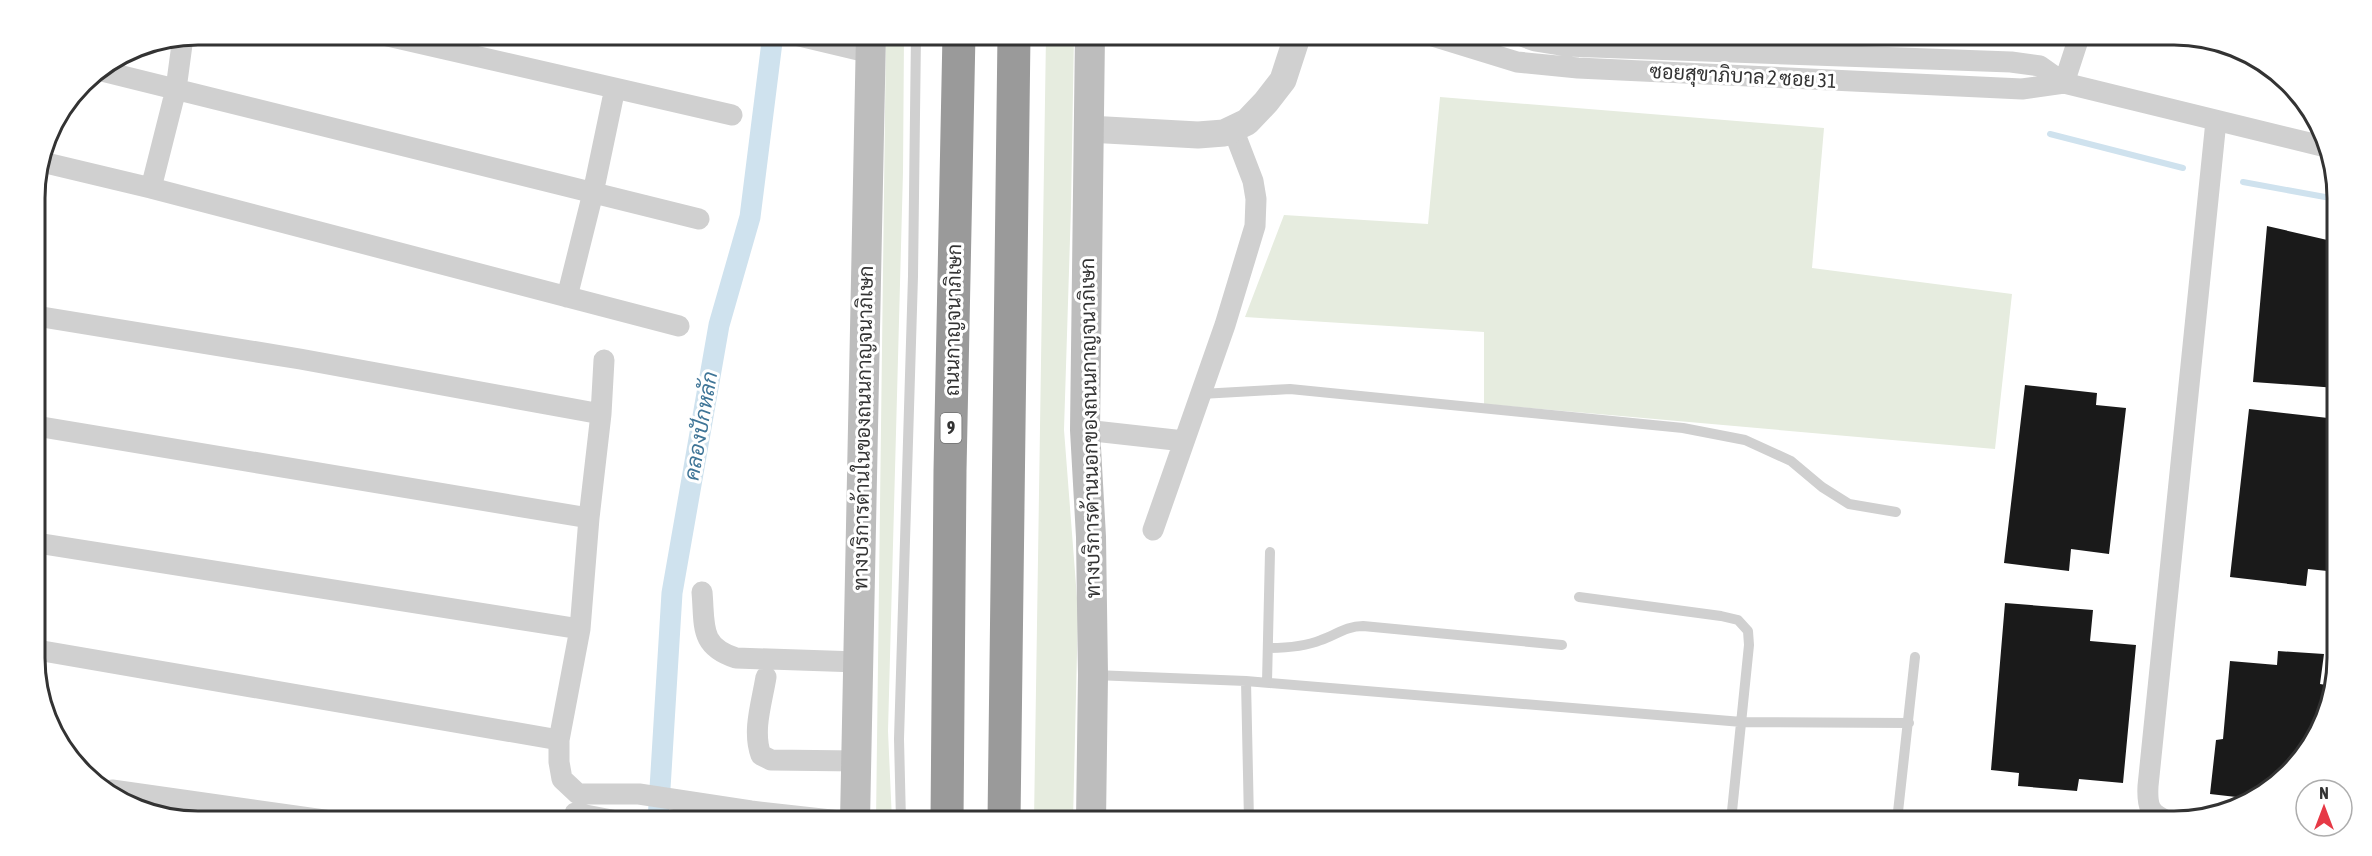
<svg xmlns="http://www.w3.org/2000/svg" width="2372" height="856" viewBox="0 0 2372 856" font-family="'Asap Condensed',Sarabun,sans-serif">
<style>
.grass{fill:#e6ecdf}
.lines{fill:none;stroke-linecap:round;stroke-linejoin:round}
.stream{stroke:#cfe2ee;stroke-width:6}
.canal{stroke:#cfe2ee;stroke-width:21}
.building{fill:#1a1a1a}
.service{stroke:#d0d0d0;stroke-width:10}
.minor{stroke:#d0d0d0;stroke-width:21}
.tertiary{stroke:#d0d0d0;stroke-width:27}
.secondary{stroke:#bdbdbd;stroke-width:30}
.motorway{stroke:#9a9a9a;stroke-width:33}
.labels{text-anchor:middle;stroke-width:6;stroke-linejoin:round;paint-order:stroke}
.shield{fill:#fff;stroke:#707070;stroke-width:1.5}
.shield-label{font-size:18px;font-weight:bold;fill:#333}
.street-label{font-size:20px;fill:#333;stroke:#fff}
.water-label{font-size:21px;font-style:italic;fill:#3f7597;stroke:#fff}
.rim{fill:none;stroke:#333;stroke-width:3}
</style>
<rect width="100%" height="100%" fill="#fff"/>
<path class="grass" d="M904 35 903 172 888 731 892 821H876L886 35Z
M1046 35H1074L1071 207 1064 430 1078 611 1073 821H1034Z
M1440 97 1824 128 1812 268 2012 294 1995 449 1484 404V332L1245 317 1284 215 1428 224Z"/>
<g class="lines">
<path class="stream" d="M2050 134 2183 168
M2243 182 2336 199"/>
<path class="canal" d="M658 821 672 593 719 325 750 217 773 34"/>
</g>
<path class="building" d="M2267 226 2336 242 2337 388 2253 382Z
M2025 385 2097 393 2096 405 2126 408 2109 554 2071 549 2069 571 2004 563Z
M2249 409 2337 419V572L2308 569 2306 586 2230 577Z
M2005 603 2093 610 2090 641 2136 645 2123 783 2079 779 2077 791 2018 786 2019 773 1991 770Z
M2278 651 2324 654 2320 684 2333 686 2329 710 2273 788 2245 798 2210 794 2216 740 2223 739 2230 661 2277 665Z"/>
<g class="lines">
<path class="service" d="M1201 394 1290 389 1683 428 1745 440 1791 461 1822 487 1849 504 1896 512
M1579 597 1721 616 1738 620 1748 631 1749 645 1731 821
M1268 648C1286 648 1304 647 1321 640 1336 635 1346 626 1363 626L1562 645
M1094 675 1246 681 1742 722 1909 723
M1246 681 1249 821
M1267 682 1270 552
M901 821 899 739 913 276 916 34
M1897 821 1915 657"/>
<path class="minor" d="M379 34 732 115
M791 34 871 53
M1426 34 1517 62 1578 68 2022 89 2064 83
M1516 34 1535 41 1566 46 2011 62 2040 66 2064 83 2322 146
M183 37 176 89 151 188 679 326
M98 70 699 219
M2064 83 2080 34
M42 162 151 188
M567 297 593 193 615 88
M36 316 300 359 601 414
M604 360 601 414 589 518 580 629 559 740V762L562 779 578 794H639L751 811 840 821
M36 426 589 518
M1085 430 1184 441
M1153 530 1225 325 1255 226 1256 199 1253 181 1233 129
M37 543 580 629
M702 592C705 626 699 646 736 658L858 662
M37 650 559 740
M766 677C762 702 752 731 761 755L771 760 858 761
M112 790 331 821
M575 813 617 821
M2168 821C2149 814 2147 806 2148 786L2216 121"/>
<path class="tertiary" d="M1088 129 1198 135 1224 133 1247 122 1266 102 1283 80 1298 34"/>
<path class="secondary" d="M1090 34 1085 430 1091 537 1093 675 1091 821
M855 821 871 34"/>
<path class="motorway" d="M947 821 950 471 959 34
M1004 821 1014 34"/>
</g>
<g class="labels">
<rect class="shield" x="940.5" y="413" width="21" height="30" rx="4.5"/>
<g class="shield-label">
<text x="951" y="434">9</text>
</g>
<g class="street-label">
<text transform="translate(1743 76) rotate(3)" y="7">ซอยสุขาภิบาล 2 ซอย 31</text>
<text transform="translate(953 320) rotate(-89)" y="7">ถนนกาญจนาภิเษก</text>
<text transform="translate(863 428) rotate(-89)" y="7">ทางบริการด้านในของถนนกาญจนาภิเษก</text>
<text transform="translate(1090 428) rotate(-91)" y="7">ทางบริการด้านนอกของถนนกาญจนาภิเษก</text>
</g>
<g class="water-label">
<text transform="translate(701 426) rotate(-80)" y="7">คลองปักหลัก</text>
</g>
</g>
<path d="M0 0H2372V856H0ZM198 45H2174A153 153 0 0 1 2327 198V658A153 153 0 0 1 2174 811H198A153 153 0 0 1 45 658V198A153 153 0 0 1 198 45Z" fill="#fff" fill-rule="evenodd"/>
<path class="rim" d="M198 45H2174A153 153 0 0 1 2327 198V658A153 153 0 0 1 2174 811H198A153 153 0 0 1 45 658V198A153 153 0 0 1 198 45Z"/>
<g transform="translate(2324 808)"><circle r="28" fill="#ffffff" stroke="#adadad" stroke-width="1.5"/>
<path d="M0-4.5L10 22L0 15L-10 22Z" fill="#e63946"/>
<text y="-9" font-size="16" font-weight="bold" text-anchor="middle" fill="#333333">N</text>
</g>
</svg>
